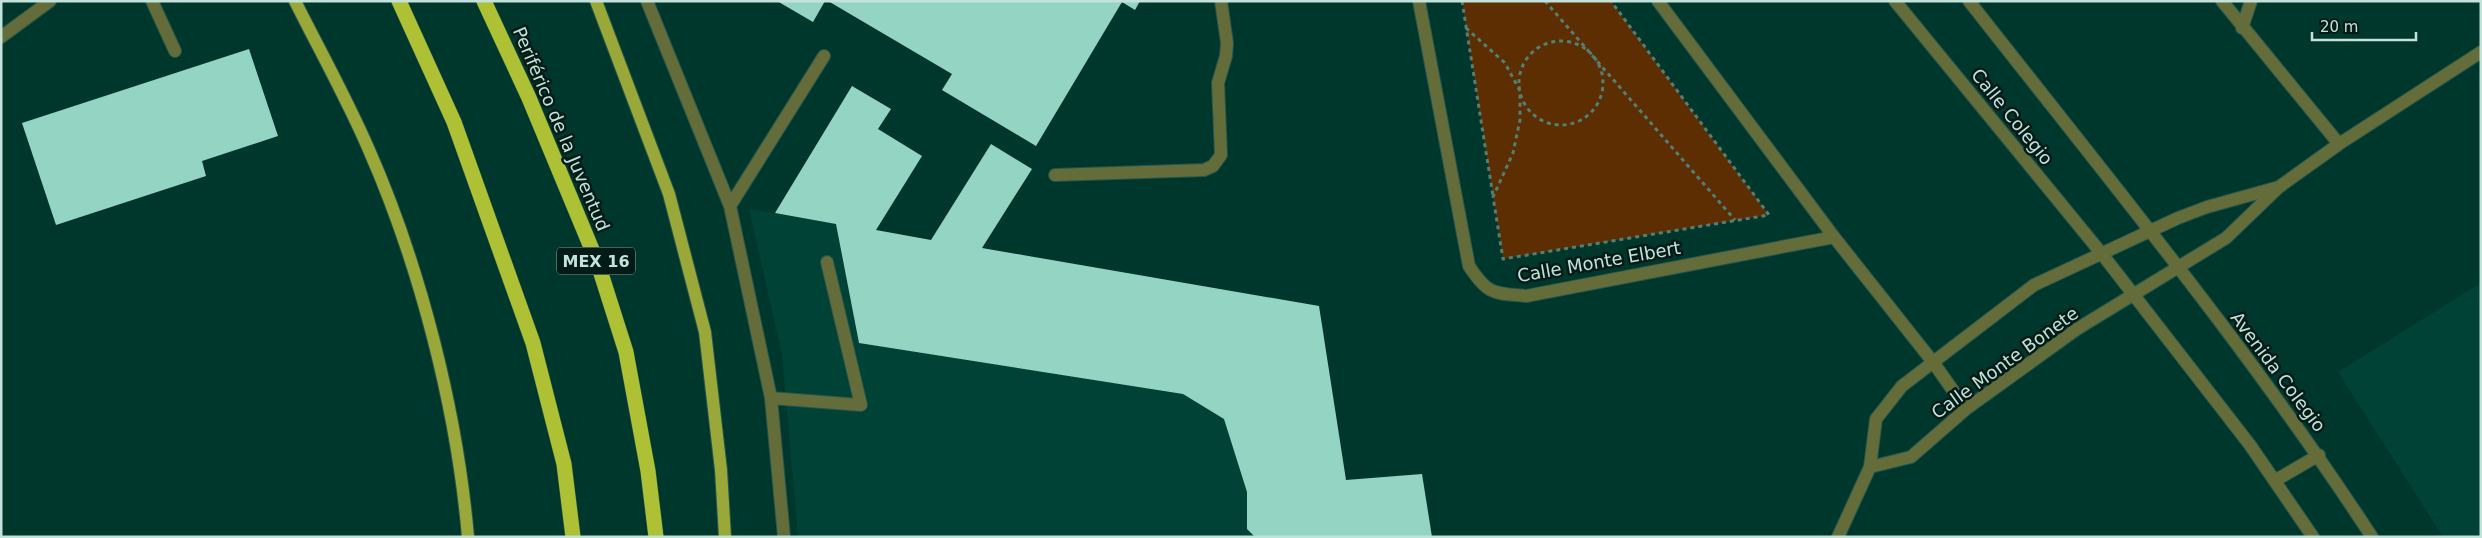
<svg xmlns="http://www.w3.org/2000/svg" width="2482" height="538" viewBox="0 0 2482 538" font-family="'DejaVu Sans',sans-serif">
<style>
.built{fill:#004236}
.green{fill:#5d2e01}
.building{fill:#93d4c3}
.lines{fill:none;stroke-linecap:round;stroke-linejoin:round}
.minor-casing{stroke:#23564c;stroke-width:14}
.major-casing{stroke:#23564c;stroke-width:14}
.highway-casing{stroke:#23564c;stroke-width:16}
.path{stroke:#537f76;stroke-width:3;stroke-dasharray:4 4;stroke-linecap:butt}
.minor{stroke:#646c3a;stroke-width:12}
.major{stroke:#99a838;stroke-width:12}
.highway{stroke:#aec033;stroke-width:15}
.labels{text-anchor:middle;stroke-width:5;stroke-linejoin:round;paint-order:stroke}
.shield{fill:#021b16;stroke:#89a69e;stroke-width:1}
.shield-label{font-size:16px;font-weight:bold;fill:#c3e2d9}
.street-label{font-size:18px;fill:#c3e2d9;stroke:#021b16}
</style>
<rect width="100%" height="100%" fill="#00372d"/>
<path class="built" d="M749 209 1319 306 1346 480 1422 474 1432 537H798L782 354Z
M2481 283V537H2443L2338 372Z"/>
<path class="green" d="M1462 1H1611L1769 215 1503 259Z"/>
<path class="building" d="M777 1H825L813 22Z
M828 1H1140L1135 10 1122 2 1036 146 942 90 952 74Z
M249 49 278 136 202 161 206 176 56 225 22 123Z
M852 86 891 109 878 129 922 156 876 230 931 240 991 144 1032 169 982 248 1319 306 1346 480 1422 474 1432 537H1255L1247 529V492L1224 419 1183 394 859 343 836 224 775 213Z"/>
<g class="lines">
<defs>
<path id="minor" d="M152 1 175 51
M647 1 730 206 771 398 784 537
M1419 1 1469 266C1488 295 1493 293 1526 296L1834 237
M1658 1 1834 237 1933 362 1966 409
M1895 1 2102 254 2250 445 2313 537
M1969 1C2107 177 2250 350 2372 537
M2222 1 2339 144
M2242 28 2251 1
M1 37 50 1
M1055 175 1204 170 1213 166 1221 155 1218 83 1226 56 1227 43 1221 1
M2279 187 2226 238 2077 329 1966 409 1911 457 1870 467 1876 419 1902 386 2034 285 2178 218 2207 207Z
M2279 187 2339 144 2481 52
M730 206 824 56
M771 398 861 405 827 262
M2276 480 2319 455
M1838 537 1870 467"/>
<path id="major" d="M295 1C320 51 347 99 369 150 420 266 457 410 468 537
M596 1 669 194 705 332 721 470 725 537"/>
<path id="highway" d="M399 1 454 122 533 343 564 464 573 537
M484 1 529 98 598 264 626 352 648 471 656 537"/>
</defs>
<use href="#minor" class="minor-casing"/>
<use href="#major" class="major-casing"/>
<use href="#highway" class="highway-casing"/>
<path class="path" d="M1462 1 1493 196
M1545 1 1735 220
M1466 28 1505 63 1520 91V120L1513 153 1493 197 1503 259 1769 215 1611 1
M1519 83a42 42 0 1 1 84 0a42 42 0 1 1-84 0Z"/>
<use href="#minor" class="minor"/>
<use href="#major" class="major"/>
<use href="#highway" class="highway"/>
</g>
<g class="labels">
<rect class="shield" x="557" y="247.5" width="78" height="27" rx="4"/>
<g class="shield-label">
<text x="596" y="267">MEX 16</text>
</g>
<g class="street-label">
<text transform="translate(2012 117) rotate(51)" y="6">Calle Colegio</text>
<text transform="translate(561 129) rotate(67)" y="6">Periférico de la Juventud</text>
<text transform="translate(1599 262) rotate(-10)" y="6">Calle Monte Elbert</text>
<text transform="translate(2005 363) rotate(-36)" y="6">Calle Monte Bonete</text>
<text transform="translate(2278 372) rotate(53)" y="6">Avenida Colegio</text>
</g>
</g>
<rect width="2482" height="538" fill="none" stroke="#c3e2d9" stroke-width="5"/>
<path d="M2312 32v8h104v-8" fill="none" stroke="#c3e2d9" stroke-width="2.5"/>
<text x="2320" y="32" font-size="15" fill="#c3e2d9" stroke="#021b16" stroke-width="4" paint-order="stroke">20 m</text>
</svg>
